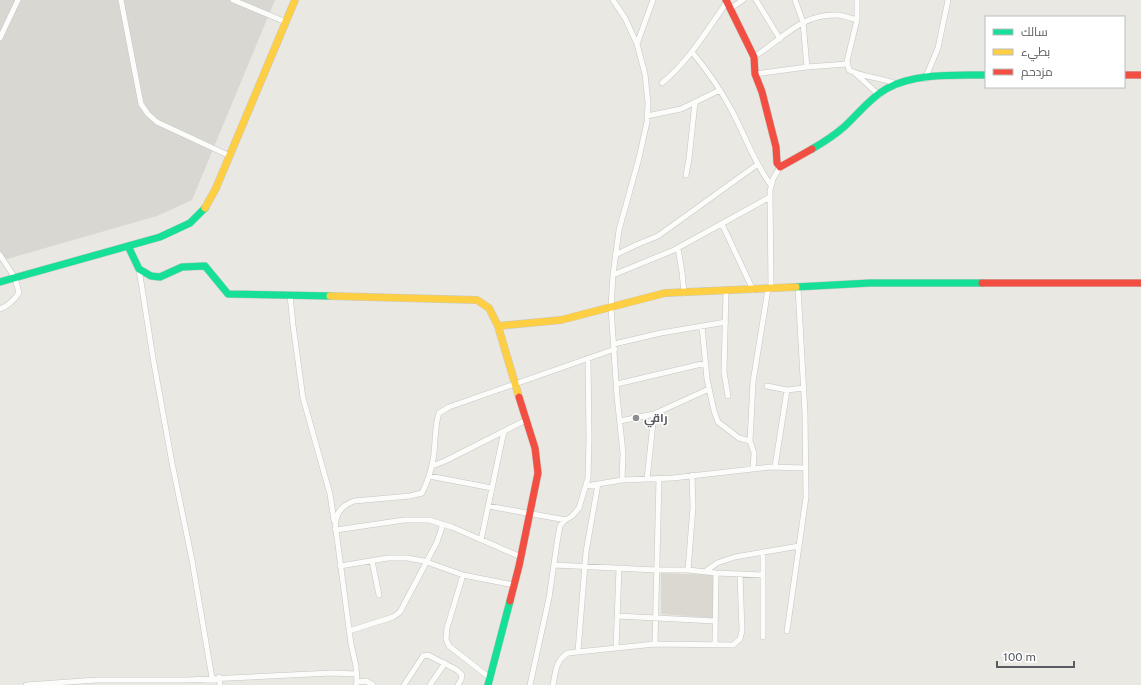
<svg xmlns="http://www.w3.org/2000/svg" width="1141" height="685" viewBox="0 0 1141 685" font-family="'Public Sans',Cairo,sans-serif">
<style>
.industrial{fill:#d9d7d2}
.education{fill:#dad8d0}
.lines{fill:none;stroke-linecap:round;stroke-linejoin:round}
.street-casing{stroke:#c5c6c4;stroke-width:6}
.fast-casing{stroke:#c6c7c6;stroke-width:8}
.slow-casing{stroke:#c6c7c6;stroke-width:8}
.jam-casing{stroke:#c6c7c6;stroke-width:8}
.street{stroke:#fcfcfb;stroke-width:5}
.fast{stroke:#16e098;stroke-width:7}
.slow{stroke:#ffcf43;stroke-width:7}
.jam{stroke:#f24e42;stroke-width:7}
.poi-dot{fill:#8b8d8e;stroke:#fff;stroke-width:1.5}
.labels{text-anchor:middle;stroke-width:3;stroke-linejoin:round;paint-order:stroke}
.poi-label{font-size:12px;font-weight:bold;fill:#585c61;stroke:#fff;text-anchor:start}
</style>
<rect width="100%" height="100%" fill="#e9e8e2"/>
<path class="industrial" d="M0 0H275L192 200 157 216 0 261Z"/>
<path class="education" d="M661 573 713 575V618L661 614Z"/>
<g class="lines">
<defs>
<path id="street" d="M121 0 141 104 148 114 157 122 230 156
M233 0 286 22
M613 0 625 18 637 44 645 74 648 103 647 122 639 158 619 230 613 275 611 307 617 396 623 453 622 480
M756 0 780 39
M857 0V20L847 61 849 70C864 78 881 77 896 84
M731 8 743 0
M0 38 18 0
M637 44 653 0
M692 52C707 70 721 90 732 111 745 135 754 163 771 185
M754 57C782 39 802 13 838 15 844 16 851 18 857 20
M807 67 847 64
M755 74 807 67 803 22 795 0
M856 74 879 95
M925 79 938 48 948 0
M662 83C689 61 707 30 727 2
M647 116 681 109 720 90
M686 175 689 159 695 102
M722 224 753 290
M678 248 682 272 684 293
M0 255 15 278 19 293C14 300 8 306 0 309
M615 255 636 245 658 236 758 164
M139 269 153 358 172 463 192 560 212 678
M613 275 674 250 770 197
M771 289 770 191 773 179 780 167
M726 291 724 372 728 396
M290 295 293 325 303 398 330 494 334 521
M702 326 707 379 714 411 718 422 739 438 750 441
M614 344 661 333 726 322
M617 384 706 363
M767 386 787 390 804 388
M620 421 654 414 709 389
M432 466 445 461 526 420
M775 467 787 390
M753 469 754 453 750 441 753 382 768 289
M429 476 492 488
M647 479 654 414
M586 486 622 480 673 478 770 467 806 468
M488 506 566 520
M335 529 336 530 404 520H429L452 527 521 557
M481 540 504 431
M763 552V637
M372 561 379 595
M554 565 656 570H688L716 573 763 575
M340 566 388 558H407L424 561 463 575 514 585
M688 570 693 507 692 475
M706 571 717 563 735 557 799 546
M463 575 447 628 446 639 449 646 490 678
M617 616 715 621
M349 631 393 617 400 612 437 542 443 524
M787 631 806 497 805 413 798 288
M655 644 659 478
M715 644 716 573
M616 648 619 568
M578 651 586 552 598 484
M219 677 220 685
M357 682 356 666 351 644 336 530C334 516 340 506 354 501L410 496 422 493C427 483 431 472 433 460 436 444 434 428 439 413L449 407 615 349
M356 684 357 682 366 681 373 685
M26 685 97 680H187L332 673 357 674
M404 685 423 656 428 655 457 670 462 675 461 680 458 685
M430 685 445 663
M530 685 549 598 557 543 560 526 564 521 572 516 579 508 588 478 589 439 588 358
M553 685C556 671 555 661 568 653L655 644 733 645 740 639 742 631 740 574"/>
<path id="fast" d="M812 149C824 142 835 135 845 126 859 113 870 98 886 89 913 73 956 75 986 75
M128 246 139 269 151 276 160 277 182 267 205 266 228 294 330 296
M0 282 160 237 190 223 205 208
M796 287 870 283H982
M488 685 510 601"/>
<path id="slow" d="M205 208 216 188 295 0
M330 296 477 300 489 308 498 326 519 397
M498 326 561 320 665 293 796 287"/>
<path id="jam" d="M726 0 754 57 755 74 762 92 776 147 777 163 780 167 812 149
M1124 75H1141
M982 283H1141
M510 601 519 566 538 473 535 448 519 397"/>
</defs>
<use href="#street" class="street-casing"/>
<use href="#fast" class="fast-casing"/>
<use href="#slow" class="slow-casing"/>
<use href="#jam" class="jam-casing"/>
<use href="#street" class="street"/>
<use href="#fast" class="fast"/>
<use href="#slow" class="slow"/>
<use href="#jam" class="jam"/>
</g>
<circle class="poi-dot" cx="636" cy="418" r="4"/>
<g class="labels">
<g class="poi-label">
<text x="644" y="422">راقي</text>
</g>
</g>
<rect x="985" y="16" width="140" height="72" fill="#ffffff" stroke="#bcbec0"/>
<rect x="993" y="29" width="20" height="6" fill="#16e098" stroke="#bcbec0"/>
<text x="1021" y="36" font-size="12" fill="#585c61">سالك</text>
<rect x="993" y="49" width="20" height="6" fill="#ffcf43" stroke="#bcbec0"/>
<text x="1021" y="56" font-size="12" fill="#585c61">بطيء</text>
<rect x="993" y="69" width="20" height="6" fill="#f24e42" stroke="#bcbec0"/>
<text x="1021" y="76" font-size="12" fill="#585c61">مزدحم</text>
<path d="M997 661v6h77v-6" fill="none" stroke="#585c61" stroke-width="2"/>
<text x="1003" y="661" font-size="12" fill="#585c61" stroke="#ffffff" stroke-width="3" paint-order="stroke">100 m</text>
</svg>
